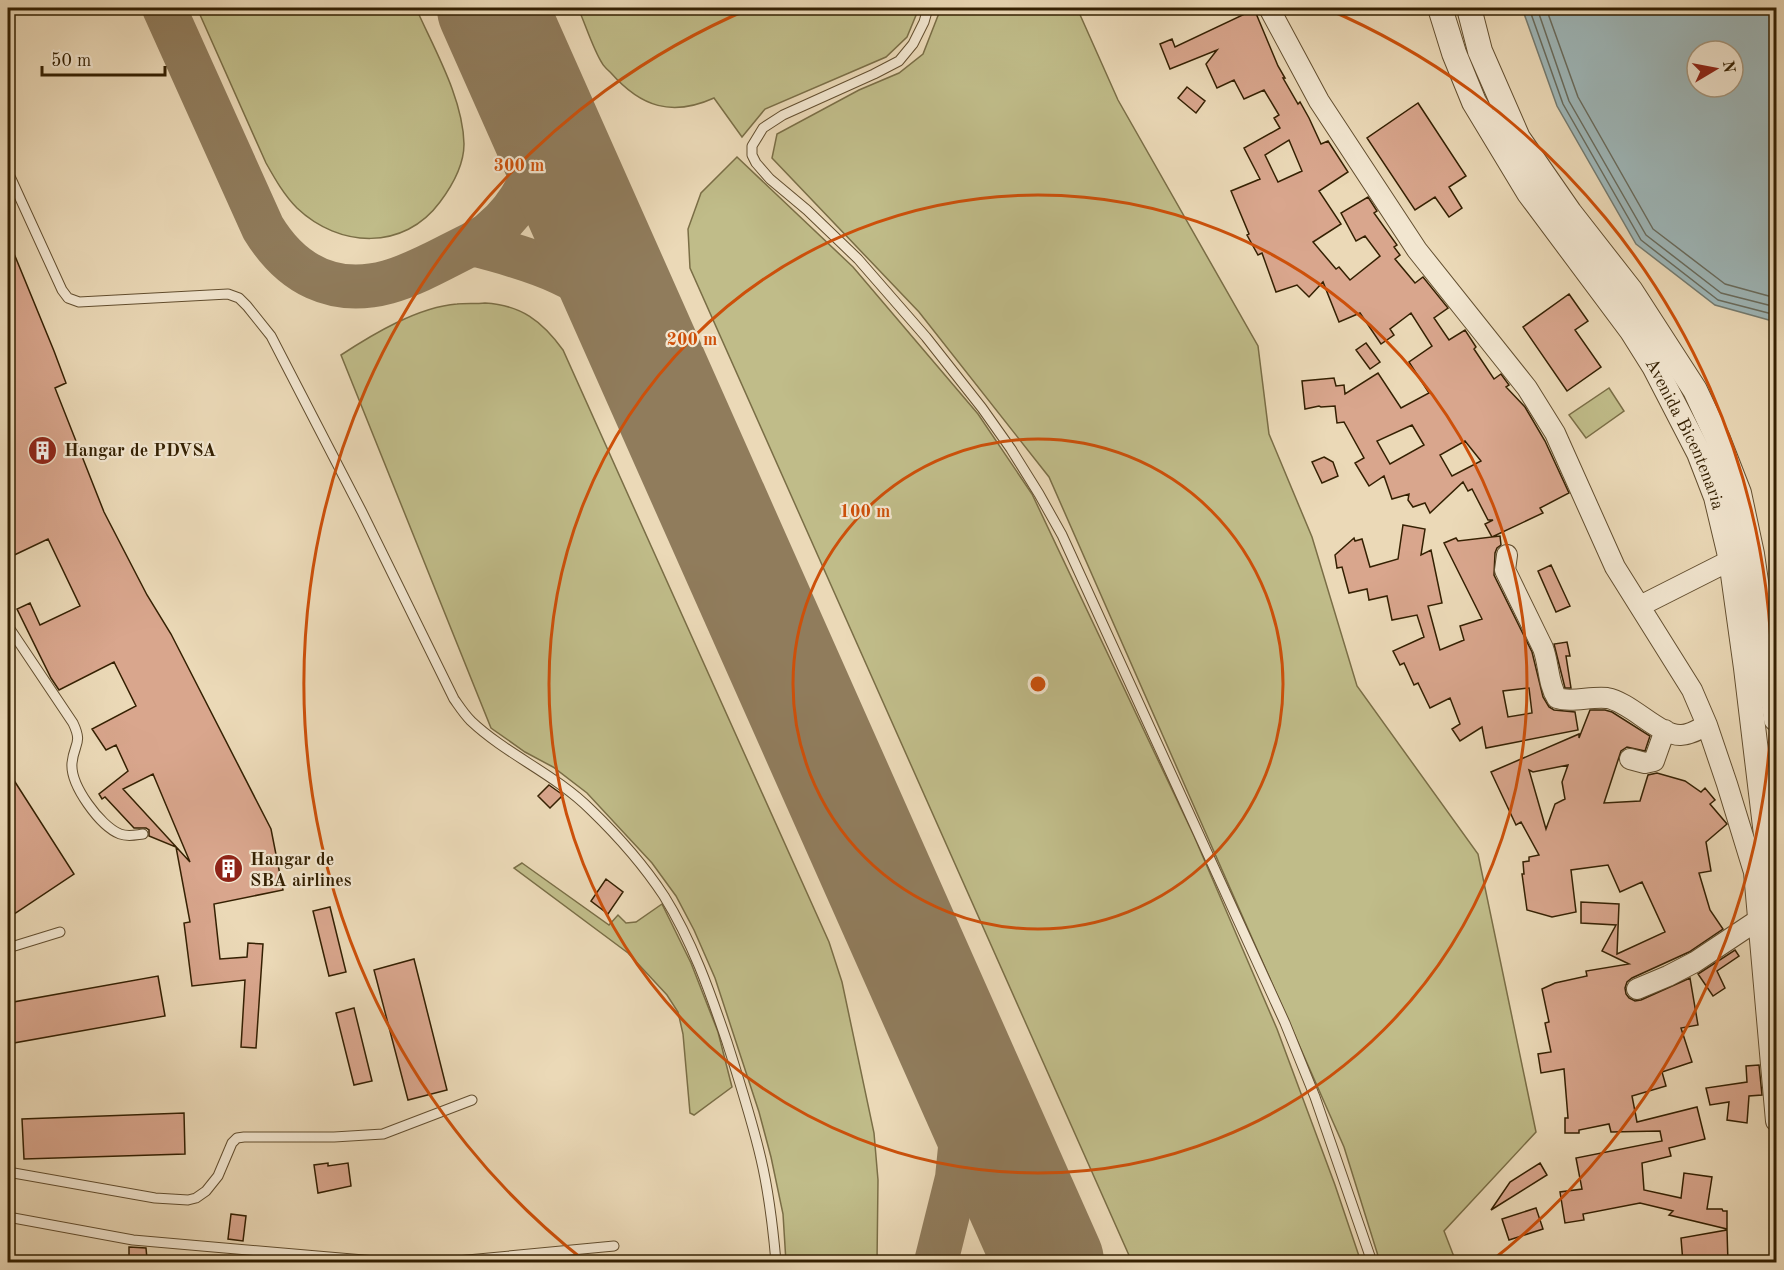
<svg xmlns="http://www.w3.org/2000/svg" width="1784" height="1270" viewBox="0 0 1784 1270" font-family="'Old Standard TT',serif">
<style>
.green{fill:#c0bc89;stroke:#7a6e46;stroke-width:1.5}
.water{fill:#9eb7b9;stroke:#747b70;stroke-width:1.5;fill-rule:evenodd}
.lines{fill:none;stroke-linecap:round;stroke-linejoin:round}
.shore{stroke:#696c5e;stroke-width:1.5}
.taxiway{stroke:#907c5c;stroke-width:44}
.runway{stroke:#907c5c;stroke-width:110}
.building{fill:#d9a68d;stroke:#342002;stroke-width:1.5;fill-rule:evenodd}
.service-casing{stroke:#624e2f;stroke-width:11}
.minor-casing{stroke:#624e2f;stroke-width:22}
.tertiary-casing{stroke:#624e2f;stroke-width:26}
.service{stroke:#f2e6d0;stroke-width:9}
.minor{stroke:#f2e6d0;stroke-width:20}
.tertiary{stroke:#f2e6d0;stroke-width:24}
.ring{fill:none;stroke:#cd500a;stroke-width:3}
.labels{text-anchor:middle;stroke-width:4.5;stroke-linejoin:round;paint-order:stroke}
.street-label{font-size:18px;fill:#342002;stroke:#f2e6d0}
.poi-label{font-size:18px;font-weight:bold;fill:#342002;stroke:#f2e6d0;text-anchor:start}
.centre{fill:#cd500a;stroke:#f2e6d0;stroke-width:3}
.ring-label{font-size:18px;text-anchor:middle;font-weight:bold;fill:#cd500a;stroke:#f2e6d0;stroke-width:4.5;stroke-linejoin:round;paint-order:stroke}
</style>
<rect width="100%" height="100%" fill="#ebd9b7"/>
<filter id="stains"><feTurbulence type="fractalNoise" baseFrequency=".00333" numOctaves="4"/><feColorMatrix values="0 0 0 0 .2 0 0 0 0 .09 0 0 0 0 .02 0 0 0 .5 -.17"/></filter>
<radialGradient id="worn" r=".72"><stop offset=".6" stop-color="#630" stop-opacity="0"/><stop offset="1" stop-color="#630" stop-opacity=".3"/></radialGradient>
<path class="green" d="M197 8H416C434 49 463 98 464 144 464 165 452 186 440 202 404 251 339 248 297 208 284 195 275 179 266 163Z
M578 8H919L907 37 886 57 765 109 742 137 714 98C672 117 641 107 611 73 608 70 604 67 602 63 593 49 585 23 578 8Z
M941 8H1077L1118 100 1258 346 1269 434 1312 537 1357 686 1478 854 1536 1132 1444 1231 1456 1262 1614 1258 1615 1262H1380L1344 1147 1049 477 919 312 772 158 777 134 859 90 899 73 923 54Z
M737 157 853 267 978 414 1032 494 1194 836 1277 1029 1335 1185 1361 1262H1132L690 268 688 229 701 193Z
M485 303C521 305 542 321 563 350L829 942 842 982 874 1133 878 1180 877 1262H786L783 1214 771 1157 759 1112 715 978 694 930 676 896 652 863 587 793 553 767 525 752 491 728 341 355C373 334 418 307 457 304 466 303 475 304 485 303Z
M1609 388 1624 411 1586 438 1569 415Z
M522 863 609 925 618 915 626 923 636 922 662 904 691 963 718 1032 732 1087 694 1115 690 1113 683 1034 678 1012 667 995 628 953 514 868Z"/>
<path class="water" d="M1522 8H1776V322L1715 305 1636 244 1557 106ZM1697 51H1733V87H1697Z"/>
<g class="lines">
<path class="shore" d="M1529 8 1563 104 1641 240 1718 300 1776 315
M1537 8 1569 101 1646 235 1721 293 1776 307
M1546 8 1578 97 1653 229 1725 284 1776 298"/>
<path class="taxiway" d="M164 8 263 228C291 274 333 297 388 282 417 274 445 257 472 244
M535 104C537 113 541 123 541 132 542 169 520 208 492 231 487 236 479 240 472 244 532 259 595 278 634 328
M936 1262 957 1178 963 1118 962 1091 949 1038"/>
<path class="runway" d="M492 8 1049 1262"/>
</g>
<path class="building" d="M1253 10 1255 11 1278 66 1285 78H1283L1298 104 1300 102 1309 118 1321 144 1328 141 1348 172 1319 191 1341 224 1313 242 1336 269 1339 267 1350 280 1380 256 1365 236 1356 241 1341 213 1368 197 1377 211 1374 213 1397 245 1394 247 1400 255 1395 259 1415 283 1423 277 1448 308 1434 318 1449 340 1465 330 1476 347 1474 349 1494 379 1501 374 1509 385 1506 387 1525 407 1545 441 1569 493 1540 508 1543 513 1492 537 1485 524 1493 520H1488L1472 489 1468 491 1463 482 1430 513 1425 503 1413 507 1408 500 1409 494 1392 499 1384 476 1369 486 1355 463 1364 458 1344 422 1337 423 1335 406 1321 407 1319 406 1305 409 1302 381 1334 378 1336 386 1344 385 1345 394 1378 373 1401 408 1429 393 1409 362 1432 346 1411 313 1390 329 1394 335 1381 344 1360 313 1339 322 1323 282 1309 297 1297 285 1276 292 1262 253 1258 255 1247 235 1249 234 1231 191 1260 179 1244 148 1280 128 1274 118 1279 115 1264 90 1244 99 1234 80 1217 88 1206 64 1217 50 1170 69 1160 44 1172 39 1175 47ZM1289 140 1302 171 1278 182 1265 155ZM1412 425 1424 445 1390 464 1377 441ZM1465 441 1481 461 1452 476 1440 455Z
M1187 87 1205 101 1196 113 1178 98Z
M1418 103 1466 176 1449 187 1462 208 1449 217 1435 197 1415 210 1367 138Z
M8 239 54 351 66 383 55 388 104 512 147 595 171 634 271 829 283 890 214 904 220 959 247 957 248 943 263 944 256 1048 241 1047 245 980 192 986 184 923 190 922 176 847 149 836V830L146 828H134L105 797 102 799 99 794 128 771 116 745 106 750 92 729 136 706 114 662 59 690 51 678 17 609 30 603 40 625 80 606 48 539 8 558ZM153 774 190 862 123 789Z
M1569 294 1588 321 1575 330 1601 367 1567 391 1523 327Z
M1366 343 1380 362 1370 369 1356 350Z
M1324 457 1333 462 1338 476 1322 483 1312 462Z
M1403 525 1425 529 1421 555 1431 550 1442 603 1428 606 1440 650 1464 640 1460 626 1482 619 1444 543 1456 538 1458 541 1500 536 1501 545 1497 548 1495 553 1494 575 1532 652 1543 697 1549 707 1554 710 1575 712 1578 730 1486 748 1482 727 1460 741 1452 729 1460 724 1450 698 1430 708 1418 683 1414 685 1404 663 1400 665 1393 651 1424 637 1417 615 1392 620 1387 596 1369 600 1367 589 1349 593 1342 567 1337 568 1335 555 1354 538 1355 541 1362 539 1370 567 1398 559ZM1529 688 1532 713 1508 717 1503 691Z
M1551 565 1570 606 1556 612 1538 571Z
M1567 642 1570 656H1566L1571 688H1565L1554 644Z
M1590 710H1605L1612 712 1650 736 1645 751 1627 747 1621 751 1604 803 1640 801 1648 775 1657 773 1685 781 1701 792 1705 788 1715 800 1710 804 1727 824 1706 842 1711 871 1699 873 1710 910 1723 929 1689 952 1632 978 1627 982 1625 988 1626 994 1629 998 1635 1001 1641 1000 1690 978 1698 1025 1681 1028 1692 1062 1662 1072 1666 1086 1632 1096 1637 1122 1697 1107 1705 1139 1669 1148 1671 1156 1642 1163 1644 1190 1681 1198 1684 1173 1712 1177 1707 1209H1722L1723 1211H1727V1229L1669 1215 1673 1211 1640 1203 1583 1214 1584 1220 1565 1223 1560 1192 1582 1189 1576 1158 1662 1141 1660 1131 1611 1132 1609 1124 1579 1130V1133H1565V1118H1568L1564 1069 1541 1073 1538 1054 1551 1052 1545 1023 1549 1022 1542 989 1555 983 1587 976 1586 971 1629 964 1602 951 1616 925 1581 923V902L1619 904 1617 954 1665 932 1642 882 1620 892 1608 865 1571 870 1576 912 1552 917 1527 910 1522 874H1524L1523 862 1529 861V857L1539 855 1521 822 1516 825 1491 772 1579 734V738ZM1568 765 1562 782 1565 799 1555 804 1546 829 1529 770 1533 772Z
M8 771 74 874 8 918Z
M549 785 563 795 550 808 538 796Z
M606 879 623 892 608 914 591 901Z
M330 907 346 972 329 976 313 911Z
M1735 950 1739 956 1717 971 1725 988 1713 996 1698 974Z
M414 959 447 1090 408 1100 374 970Z
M158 976 165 1016 8 1044V1003Z
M354 1008 372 1081 354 1085 336 1013Z
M1759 1065 1762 1095 1749 1096 1747 1123 1727 1120 1729 1102 1710 1105 1706 1088 1747 1082 1746 1066Z
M184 1113 185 1154 24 1159 22 1119Z
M328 1163V1166L348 1163 351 1186 318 1193 314 1165Z
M1540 1163 1547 1175 1491 1210 1510 1182Z
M1536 1208 1543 1229 1509 1240 1502 1219Z
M231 1214 246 1216 243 1241 228 1239Z
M1727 1230 1728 1263H1683L1681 1238Z
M129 1247 146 1248 147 1259 129 1260Z"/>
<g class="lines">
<defs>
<path id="service" d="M928 8 924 22 913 44 899 61 874 74 783 115 763 128 752 146V155L756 163 770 179 807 210 858 259 926 337 982 408 1011 449 1039 494 1062 535 1285 1023 1315 1097 1372 1262
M8 172 62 290 68 298 79 302 228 294 239 298 247 306 271 336 362 512 454 699C459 706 464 714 471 721 507 755 555 774 591 810 618 836 643 864 664 896 692 941 710 992 727 1042 739 1080 752 1120 761 1159 769 1193 773 1228 776 1262
M8 626 73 723C83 744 74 743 72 763 70 785 100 826 120 834 128 837 135 835 143 834
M8 948 60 932
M8 1172 155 1198 188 1200 196 1198 206 1191 218 1176 232 1143 237 1138 244 1137H334L383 1134 472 1100
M8 1217 133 1240 387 1262
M446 1262 614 1246"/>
<path id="minor" d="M1269 8 1319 101 1417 250 1527 388 1555 433 1615 567 1692 690 1707 725 1727 784 1754 872 1776 1121
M1507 555 1505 570 1543 648C1549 664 1548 684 1557 698 1571 703 1591 696 1607 698 1631 702 1659 736 1681 735 1690 735 1699 729 1707 725
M1640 606 1731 560 1743 557
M1630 759 1645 763 1654 761 1665 730
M1637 989 1668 976 1695 962 1758 920"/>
<g id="tertiary">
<path id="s1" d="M1440 8 1454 53 1474 102 1529 193 1632 331 1654 366 1699 453 1716 497 1731 560 1746 668 1776 918"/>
<path d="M1469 8 1480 51 1518 138 1570 213 1631 291 1695 390 1718 439 1739 493 1752 554 1776 719"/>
</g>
</defs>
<use href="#service" class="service-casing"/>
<use href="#minor" class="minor-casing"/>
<use href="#tertiary" class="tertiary-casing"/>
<use href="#service" class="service"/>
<use href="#minor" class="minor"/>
<use href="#tertiary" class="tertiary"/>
</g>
<g class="ring">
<circle cx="1038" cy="684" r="245"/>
<circle cx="1038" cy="684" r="489"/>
<path d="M586 1262A734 734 0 0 1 751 8M1325 8A734 734 0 0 1 1490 1262"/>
</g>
<defs>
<symbol id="building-disc" viewBox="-11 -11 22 22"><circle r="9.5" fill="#8f2418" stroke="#f2e6d0"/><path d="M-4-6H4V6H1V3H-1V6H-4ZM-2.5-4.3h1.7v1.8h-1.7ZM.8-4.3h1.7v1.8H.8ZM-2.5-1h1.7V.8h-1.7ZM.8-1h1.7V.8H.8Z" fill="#fff"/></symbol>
</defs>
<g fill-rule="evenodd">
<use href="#building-disc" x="26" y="434" width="33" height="33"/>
<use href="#building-disc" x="212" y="852" width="33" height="33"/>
</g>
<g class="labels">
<g class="street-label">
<text dy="6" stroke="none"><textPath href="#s1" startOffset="495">Avenida Bicentenaria</textPath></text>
</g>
<g class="poi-label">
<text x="64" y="456">Hangar de PDVSA</text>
<text x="250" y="865">Hangar de<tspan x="250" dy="21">SBA airlines</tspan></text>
</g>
</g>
<circle cx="1038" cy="684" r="9" class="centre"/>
<g class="ring-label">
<text x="519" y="171">300 m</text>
<text x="692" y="345">200 m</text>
<text x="865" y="517">100 m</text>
</g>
<rect width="1784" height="1270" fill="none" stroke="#ebd9b7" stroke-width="30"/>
<rect x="9" y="9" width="1766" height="1252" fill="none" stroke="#342002" stroke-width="3"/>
<rect x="15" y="15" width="1754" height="1240" fill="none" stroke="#342002" stroke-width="1.5"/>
<g transform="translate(1715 69) rotate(80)"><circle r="28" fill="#f2e6d0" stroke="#a6977e" stroke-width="1.5"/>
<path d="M0-4.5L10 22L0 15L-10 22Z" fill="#8f2418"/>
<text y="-9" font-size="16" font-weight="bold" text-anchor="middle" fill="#342002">N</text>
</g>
<path d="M42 66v9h123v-9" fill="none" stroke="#342002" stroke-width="3"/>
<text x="51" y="66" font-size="18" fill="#342002" stroke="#f2e6d0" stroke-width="4.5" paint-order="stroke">50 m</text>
<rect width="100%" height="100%" filter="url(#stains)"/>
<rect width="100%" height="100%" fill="url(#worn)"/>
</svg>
